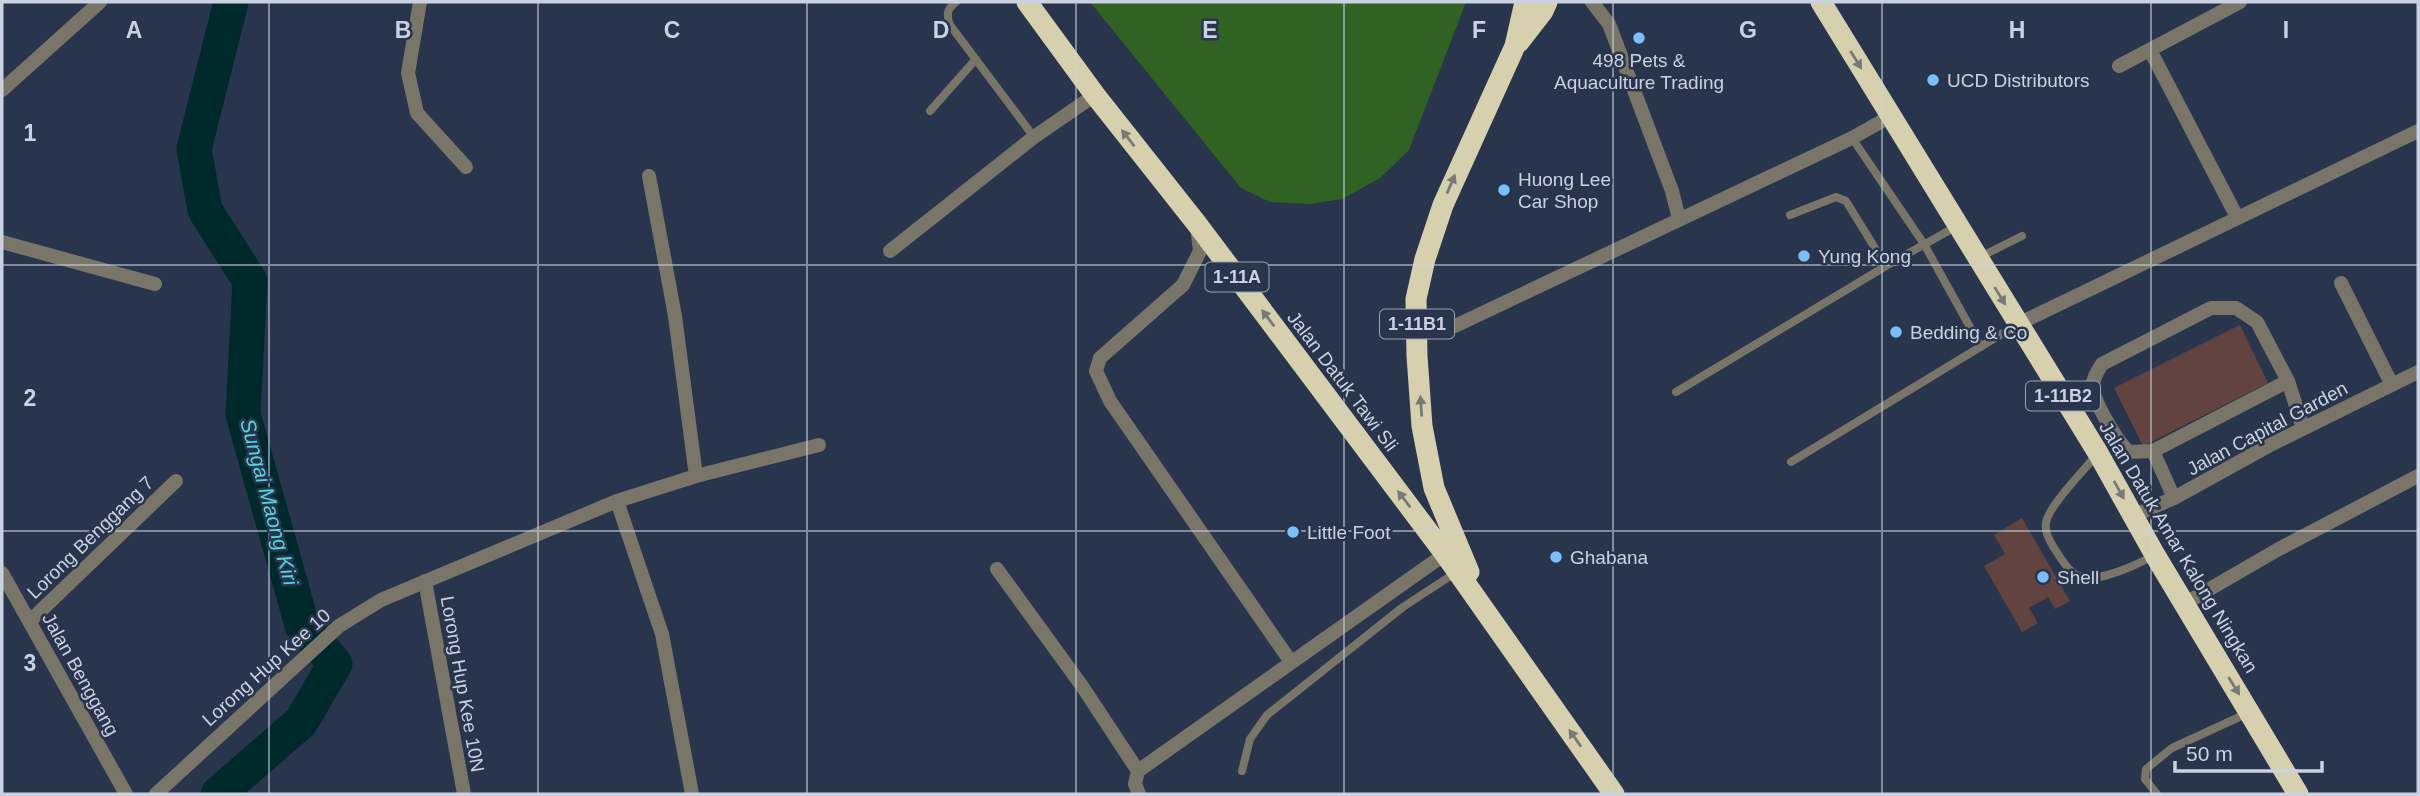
<svg xmlns="http://www.w3.org/2000/svg" width="2420" height="796" viewBox="0 0 2420 796" font-family="Helvetica,sans-serif">
<style>
.green{fill:#306323}
.lines{fill:none;stroke-linecap:round;stroke-linejoin:round}
.river{stroke:#00292c;stroke-width:35}
.building{fill:#634340}
.lane{stroke:#797669;stroke-width:8}
.street{stroke:#797669;stroke-width:14}
.highway{stroke:#d6d0ae;stroke-width:21}
.oneway{fill:#777b78}
.grid{fill:none;stroke:#cad2e1;stroke-width:2;stroke-opacity:0.55}
.poi-dot{fill:#7bbef8;stroke:#29354c;stroke-width:2.5}
.labels{text-anchor:middle;stroke-width:5;stroke-linejoin:round;paint-order:stroke}
.shield{fill:#29354c;stroke:#9aa3b4;stroke-width:2}
.shield-label{font-size:18px;font-weight:bold;fill:#cad2e1}
.poi-label{font-size:19px;fill:#cad2e1;stroke:#29354c;text-anchor:start}
.street-label{font-size:19px;fill:#cad2e1;stroke:#29354c}
.water-label{font-size:21px;font-style:italic;fill:#53d5dd;stroke:#29354c}
.grid-label{font-size:23px;text-anchor:middle;font-weight:bold;fill:#cad2e1;stroke:#29354c;stroke-width:5;stroke-linejoin:round;paint-order:stroke}
</style>
<rect width="100%" height="100%" fill="#29354c"/>
<path class="green" d="M1090 2H1466L1409 150 1380 178 1342 199 1309 204 1270 202 1241 188Z"/>
<g class="lines">
<path class="river" d="M218 794 301 722 335 664 302 625 243 414 250 281 205 210 194 149 231 2"/>
</g>
<path class="building" d="M2240 325 2268 383 2143 446 2114 388Z
M2022 518 2070 601 2055 609 2048 597 2029 608 2038 623 2022 632 1984 566 2005 554 1994 535Z"/>
<g class="lines">
<path class="lane" d="M956 2C947 9 946 14 950 25L1034 137
M930 111 976 59
M1852 138 1924 244 1981 347
M1790 215 1836 197 1846 201 1886 266 1957 226
M1978 258 2022 236
M1676 392 1886 266
M2096 455C2083 472 2054 500 2047 519 2043 530 2049 539 2054 548 2061 558 2068 572 2079 576 2097 584 2138 564 2155 555
M1791 462 2018 324
M1242 771 1250 739 1267 715 1403 607 1455 573
M2157 794 2145 779 2146 769 2172 748 2248 713"/>
<path class="street" d="M420 2 408 73 417 113 466 167
M1592 2 1609 24 1672 191 1679 219
M2150 50 2237 217
M2119 66 2240 2
M2 90 100 2
M1197 226 1200 251 1183 285 1100 358 1096 371 1110 401 1291 662
M2 242 155 284
M890 251 1034 137 1095 95
M2341 283 2392 385
M2018 324 2418 131
M1455 326 1852 138 1891 116
M2288 381 2153 451 2129 452C2118 443 2096 405 2093 390 2091 381 2097 372 2102 364L2211 308H2236L2257 322 2288 381 2303 428
M2153 451 2174 498
M696 476 819 445
M617 501 696 476 675 316 649 176
M2133 516 2174 498 2270 445 2418 372
M997 569 1082 686 1138 771
M2 573 126 794
M425 581 464 794
M2184 604 2277 550 2418 476
M30 621 176 481
M1138 771 1445 554
M1138 771 1135 784 1139 794
M156 794 339 626 381 600 617 501 662 634 692 794"/>
<path class="highway" d="M1027 2 1095 95 1197 224 1445 554 1614 794
M1821 2 2098 453 2155 555 2298 794
M1519 42 1543 11 1547 2
M1469 572 1434 488 1422 426 1417 356 1416 299 1425 259 1443 205 1515 46 1525 2"/>
</g>
<defs><path id="oneway-solid" d="M-6-.8H1V-3.2L6.5 0L1 3.2V.8H-6Z" transform="scale(1.75)"/></defs>
<g class="oneway">
<use href="#oneway-solid" transform="translate(1856 60) rotate(58)"/>
<use href="#oneway-solid" transform="translate(1128 138) rotate(-128)"/>
<use href="#oneway-solid" transform="translate(1451 184) rotate(-67)"/>
<use href="#oneway-solid" transform="translate(2000 296) rotate(58)"/>
<use href="#oneway-solid" transform="translate(1268 318) rotate(-127)"/>
<use href="#oneway-solid" transform="translate(1421 406) rotate(-94)"/>
<use href="#oneway-solid" transform="translate(2119 490) rotate(61)"/>
<use href="#oneway-solid" transform="translate(1404 499) rotate(-127)"/>
<use href="#oneway-solid" transform="translate(2234 686) rotate(58)"/>
<use href="#oneway-solid" transform="translate(1575 738) rotate(-125)"/>
</g>
<path class="grid" d="M269 2V794M538 2V794M807 2V794M1076 2V794M1344 2V794M1613 2V794M1882 2V794M2151 2V794M2 265H2418M2 531H2418"/>
<g class="poi-dot">
<circle cx="1639" cy="38" r="7"/>
<circle cx="1933" cy="80" r="7"/>
<circle cx="1504" cy="190" r="7"/>
<circle cx="1804" cy="256" r="7"/>
<circle cx="1896" cy="332" r="7"/>
<circle cx="1293" cy="532" r="7"/>
<circle cx="1556" cy="557" r="7"/>
<circle cx="2043" cy="577" r="7"/>
</g>
<g class="labels">
<g class="shield">
<rect x="1205.5" y="262.5" width="63" height="29" rx="5"/>
<rect x="1380" y="309.5" width="74" height="29" rx="5"/>
<rect x="2026" y="381.5" width="74" height="29" rx="5"/>
</g>
<g class="shield-label">
<text x="1237" y="283">1-11A</text>
<text x="1417" y="330">1-11B1</text>
<text x="2063" y="402">1-11B2</text>
</g>
<g class="poi-label">
<text x="1639" y="67" text-anchor="middle">498 Pets &amp;<tspan x="1639" dy="22">Aquaculture Trading</tspan></text>
<text x="1947" y="87">UCD Distributors</text>
<text x="1518" y="186">Huong Lee<tspan x="1518" dy="22">Car Shop</tspan></text>
<text x="1818" y="263">Yung Kong</text>
<text x="1910" y="339">Bedding &amp; Co</text>
<text x="1307" y="539">Little Foot</text>
<text x="1570" y="564">Ghabana</text>
<text x="2057" y="584">Shell</text>
</g>
<g class="street-label">
<text transform="translate(1343 381) rotate(53)" y="7">Jalan Datuk Tawi Sli</text>
<text transform="translate(2267 428) rotate(-28)" y="7">Jalan Capital Garden</text>
<text transform="translate(90 537) rotate(-44)" y="7">Lorong Benggang 7</text>
<text transform="translate(2179 547) rotate(59)" y="7">Jalan Datuk Amar Kalong Ningkan</text>
<text transform="translate(266 667) rotate(-42)" y="7">Lorong Hup Kee 10</text>
<text transform="translate(81 674) rotate(61)" y="7">Jalan Benggang</text>
<text transform="translate(463 684) rotate(80)" y="7">Lorong Hup Kee 10N</text>
</g>
<g class="water-label">
<text transform="translate(269 502) rotate(75)" y="7">Sungai Maong Kiri</text>
</g>
</g>
<g class="grid-label">
<text x="134" y="38">A</text>
<text x="403" y="38">B</text>
<text x="672" y="38">C</text>
<text x="941" y="38">D</text>
<text x="1210" y="38">E</text>
<text x="1479" y="38">F</text>
<text x="1748" y="38">G</text>
<text x="2017" y="38">H</text>
<text x="2286" y="38">I</text>
<text x="30" y="141">1</text>
<text x="30" y="406">2</text>
<text x="30" y="671">3</text>
</g>
<rect width="2420" height="796" fill="none" stroke="#cad2e1" stroke-width="7"/>
<path d="M2175 761v10h147v-10" fill="none" stroke="#cad2e1" stroke-width="3.5"/>
<text x="2186" y="761" font-size="21" fill="#cad2e1" stroke="#29354c" stroke-width="5" paint-order="stroke">50 m</text>
</svg>
